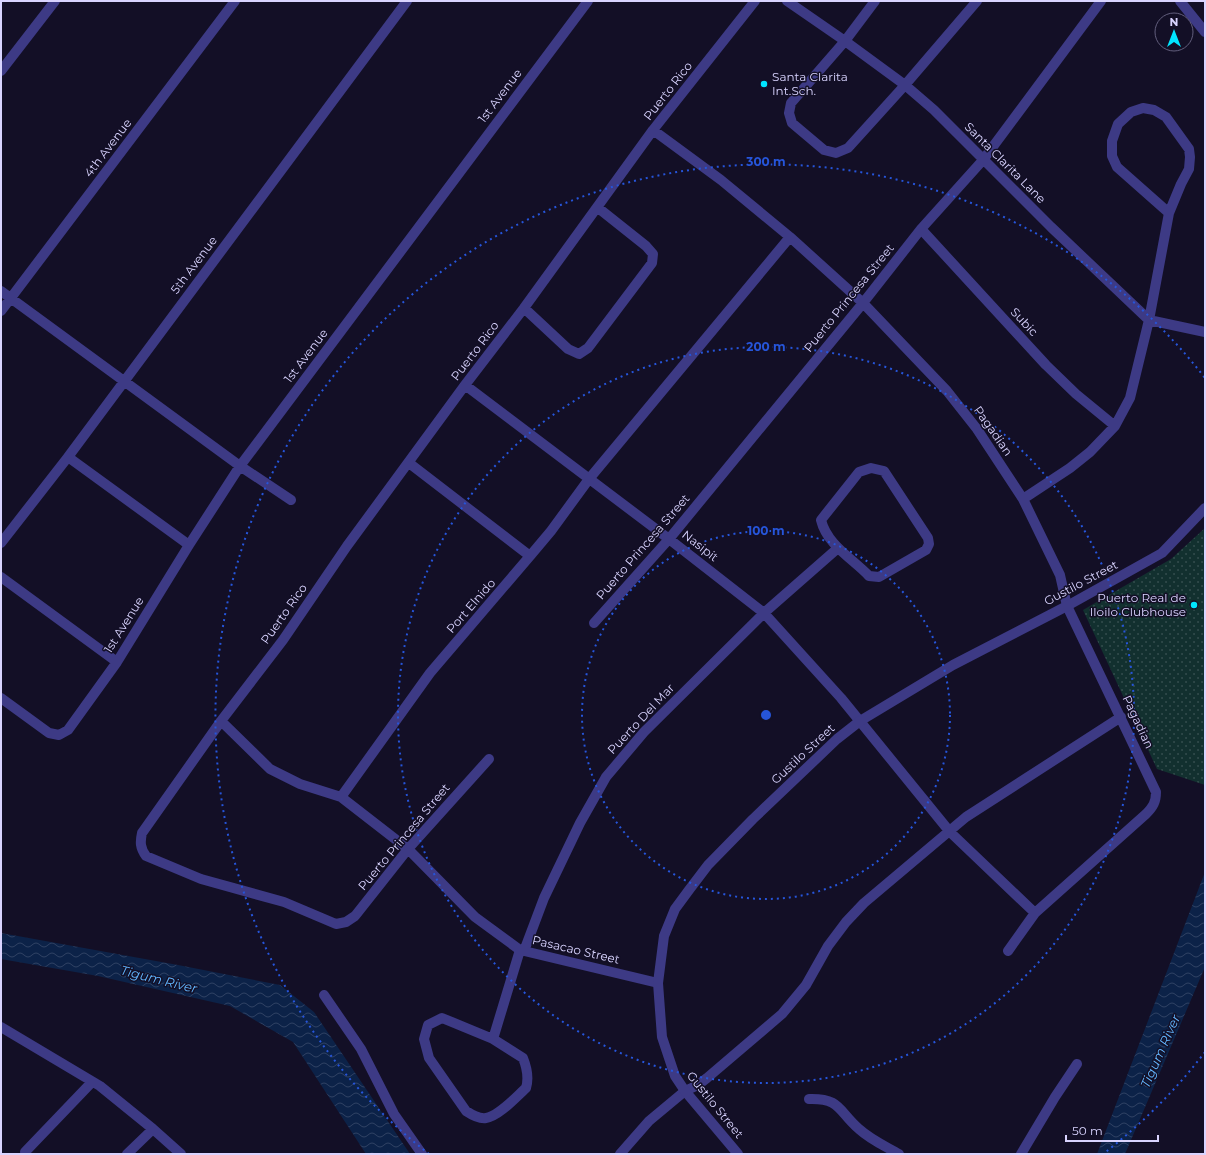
<svg xmlns="http://www.w3.org/2000/svg" width="1206" height="1155" viewBox="0 0 1206 1155" font-family="Montserrat,sans-serif">
<style>
.park{fill:url(#park-dots)}
.water{fill:url(#water-waves)}
.lines{fill:none;stroke-linecap:round;stroke-linejoin:round}
.minor{stroke:#3d3a85;stroke-width:10}
.tertiary{stroke:#3d3a85;stroke-width:10}
.ring{fill:none;stroke:#2655da;stroke-width:2;stroke-dasharray:2 4}
.poi-dot{fill:#00e5ff;stroke:#130f26;stroke-width:1.5}
.labels{text-anchor:middle;stroke-width:3;stroke-linejoin:round;paint-order:stroke}
.poi-label{font-size:12px;fill:#d9d4ff;stroke:#130f26;text-anchor:start}
.street-label{font-size:12px;fill:#d9d4ff;stroke:#130f26}
.water-label{font-size:13px;font-style:italic;fill:#62b6ff;stroke:#130f26}
.centre{fill:#2655da;stroke:#130f26;stroke-width:2}
.ring-label{font-size:12px;text-anchor:middle;font-weight:bold;fill:#2655da;stroke:#130f26;stroke-width:3;stroke-linejoin:round;paint-order:stroke}
</style>
<defs>
<pattern id="park-dots" width="8" height="8" patternUnits="userSpaceOnUse"><rect width="8" height="8" fill="#12302f"/><path d="M2 2h.1M6 6h.1" fill="none" stroke="#344d4e" stroke-width="1.8" stroke-linecap="round"/></pattern>
<pattern id="water-waves" width="16" height="10" patternUnits="userSpaceOnUse"><rect width="16" height="10" fill="#0c2248"/><path d="M0 5q4-4 8 0t8 0" fill="none" stroke="#2f4163"/></pattern>
</defs>
<rect width="100%" height="100%" fill="#130f26"/>
<path class="park" d="M1205 528V785L1157 769 1083 610 1171 559Z"/>
<path class="water" d="M1205 872V967L1125 1154H1097Z
M1 933 178 965 280 985 314 1012 410 1154H366L293 1042 230 1006 98 976 1 959Z"/>
<g class="lines">
<path class="minor" d="M787 1 845 41 905 85 934 110 1051 227 1149 320 1205 332
M875 1 845 41 791 103 789 113 792 123 824 150 836 153 848 148 905 85 977 1
M1180 1 1205 32
M921 229 1046 365 1076 394 1115 426
M1 291 240 466 291 500
M524 308 568 349 579 354 588 348 652 263 653 254 646 246 597 207
M1 311 235 1
M465 385 669 539 764 613 841 698 950 832 1035 913 1146 814C1153 807 1156 802 1156 792L1067 606 1060 575 1023 499 977 429 947 391 863 303 790 237 721 180 653 130
M68 457 189 545
M871 468 884 471 928 538 929 544 926 550 879 577 869 576C853 559 827 545 821 520L859 472Z
M1023 499 1070 468 1090 452 1115 426 1130 398 1149 320 1169 213 1181 184 1189 169 1190 157 1189 149 1166 117 1154 110 1143 108 1131 112 1118 124 1112 141V156L1117 167 1169 213
M1 543 68 457 407 1
M530 556 551 531 589 479 790 237
M1 577 117 662
M594 623 669 539 863 303 921 229 983 160 1101 1
M1 698 49 733 59 735 68 730 117 662 189 545 240 466 588 1
M221 721 270 769 300 784 341 797 408 849 475 917 520 950 658 983
M489 759 408 849 355 916 346 922 336 924 284 902 201 879 146 856C140 848 140 842 142 833L221 721 283 640 347 546 465 385 524 308 653 130 755 1
M341 797 430 673 530 556 409 463
M524 951 544 898 580 823 606 777 644 732 764 613 838 548
M1008 951 1035 913
M324 995 361 1049 394 1114 422 1154
M1 1027 100 1086 153 1129 181 1154
M493 1039 442 1018 428 1025 424 1039 429 1058 466 1111C472 1115 479 1119 486 1118 499 1116 516 1097 526 1088 529 1078 527 1068 523 1058L493 1039 520 950
M809 1099C841 1098 838 1111 859 1129 871 1140 885 1146 899 1154
M25 1152 92 1082
M127 1154 153 1129
M620 1154 649 1121 685 1091 698 1085 707 1078 782 1014 806 985 828 946 846 922 864 903 966 817 1121 717
M1021 1154 1055 1097 1077 1064"/>
<path class="tertiary" d="M1 71 55 1
M738 1154 685 1091 675 1076 662 1037 658 983 664 936 675 909 689 890 708 865 753 819 837 739 860 721 953 665 1067 606 1162 553 1205 508"/>
</g>
<g class="ring">
<circle cx="766" cy="715" r="184"/>
<circle cx="766" cy="715" r="368"/>
<path d="M1205 1052A553 553 0 0 1 1103 1154M429 1154A553 553 0 1 1 1205 378"/>
</g>
<g class="poi-dot">
<circle cx="764" cy="84" r="4"/>
<circle cx="1194" cy="605" r="4"/>
</g>
<g class="labels">
<g class="poi-label">
<text x="772" y="81">Santa Clarita<tspan x="772" dy="14">Int.Sch.</tspan></text>
<text x="1186" y="602" text-anchor="end">Puerto Real de<tspan x="1186" dy="14">Iloilo Clubhouse</tspan></text>
</g>
<g class="street-label">
<text transform="translate(668 91) rotate(-52)" y="4">Puerto Rico</text>
<text transform="translate(500 96) rotate(-53)" y="4">1st Avenue</text>
<text transform="translate(108 148) rotate(-53)" y="4">4th Avenue</text>
<text transform="translate(1005 163) rotate(45)" y="4">Santa Clarita Lane</text>
<text transform="translate(194 265) rotate(-53)" y="4">5th Avenue</text>
<text transform="translate(849 298) rotate(-51)" y="4">Puerto Princesa Street</text>
<text transform="translate(1024 322) rotate(47)" y="4">Subic</text>
<text transform="translate(475 351) rotate(-53)" y="4">Puerto Rico</text>
<text transform="translate(306 356) rotate(-53)" y="4">1st Avenue</text>
<text transform="translate(993 431) rotate(55)" y="4">Pagadian</text>
<text transform="translate(700 546) rotate(38)" y="4">Nasipit</text>
<text transform="translate(643 547) rotate(-49)" y="4">Puerto Princesa Street</text>
<text transform="translate(1081 583) rotate(-28)" y="4">Gustilo Street</text>
<text transform="translate(471 606) rotate(-49)" y="4">Port Elnido</text>
<text transform="translate(284 614) rotate(-55)" y="4">Puerto Rico</text>
<text transform="translate(124 625) rotate(-58)" y="4">1st Avenue</text>
<text transform="translate(641 719) rotate(-47)" y="4">Puerto Del Mar</text>
<text transform="translate(1138 722) rotate(65)" y="4">Pagadian</text>
<text transform="translate(803 754) rotate(-43)" y="4">Gustilo Street</text>
<text transform="translate(404 837) rotate(-50)" y="4">Puerto Princesa Street</text>
<text transform="translate(576 950) rotate(13)" y="4">Pasacao Street</text>
<text transform="translate(715 1105) rotate(51)" y="4">Gustilo Street</text>
</g>
<g class="water-label">
<text transform="translate(159 979) rotate(14)" y="5">Tigum River</text>
<text transform="translate(1160 1051) rotate(-66)" y="5">Tigum River</text>
</g>
</g>
<circle cx="766" cy="715" r="6" class="centre"/>
<g class="ring-label">
<text x="766" y="166">300 m</text>
<text x="766" y="351">200 m</text>
<text x="766" y="535">100 m</text>
</g>
<rect width="1206" height="1155" fill="none" stroke="#d9d4ff" stroke-width="4"/>
<g transform="translate(1174 32)"><circle r="19" fill="#130f26" stroke="#625e7d"/>
<path d="M0-3L7 15L0 10L-7 15Z" fill="#00e5ff"/>
<text y="-6" font-size="11" font-weight="bold" text-anchor="middle" fill="#d9d4ff">N</text>
</g>
<path d="M1066 1135v6h92v-6" fill="none" stroke="#d9d4ff" stroke-width="2"/>
<text x="1072" y="1135" font-size="12" fill="#d9d4ff" stroke="#130f26" stroke-width="3" paint-order="stroke">50 m</text>
</svg>
